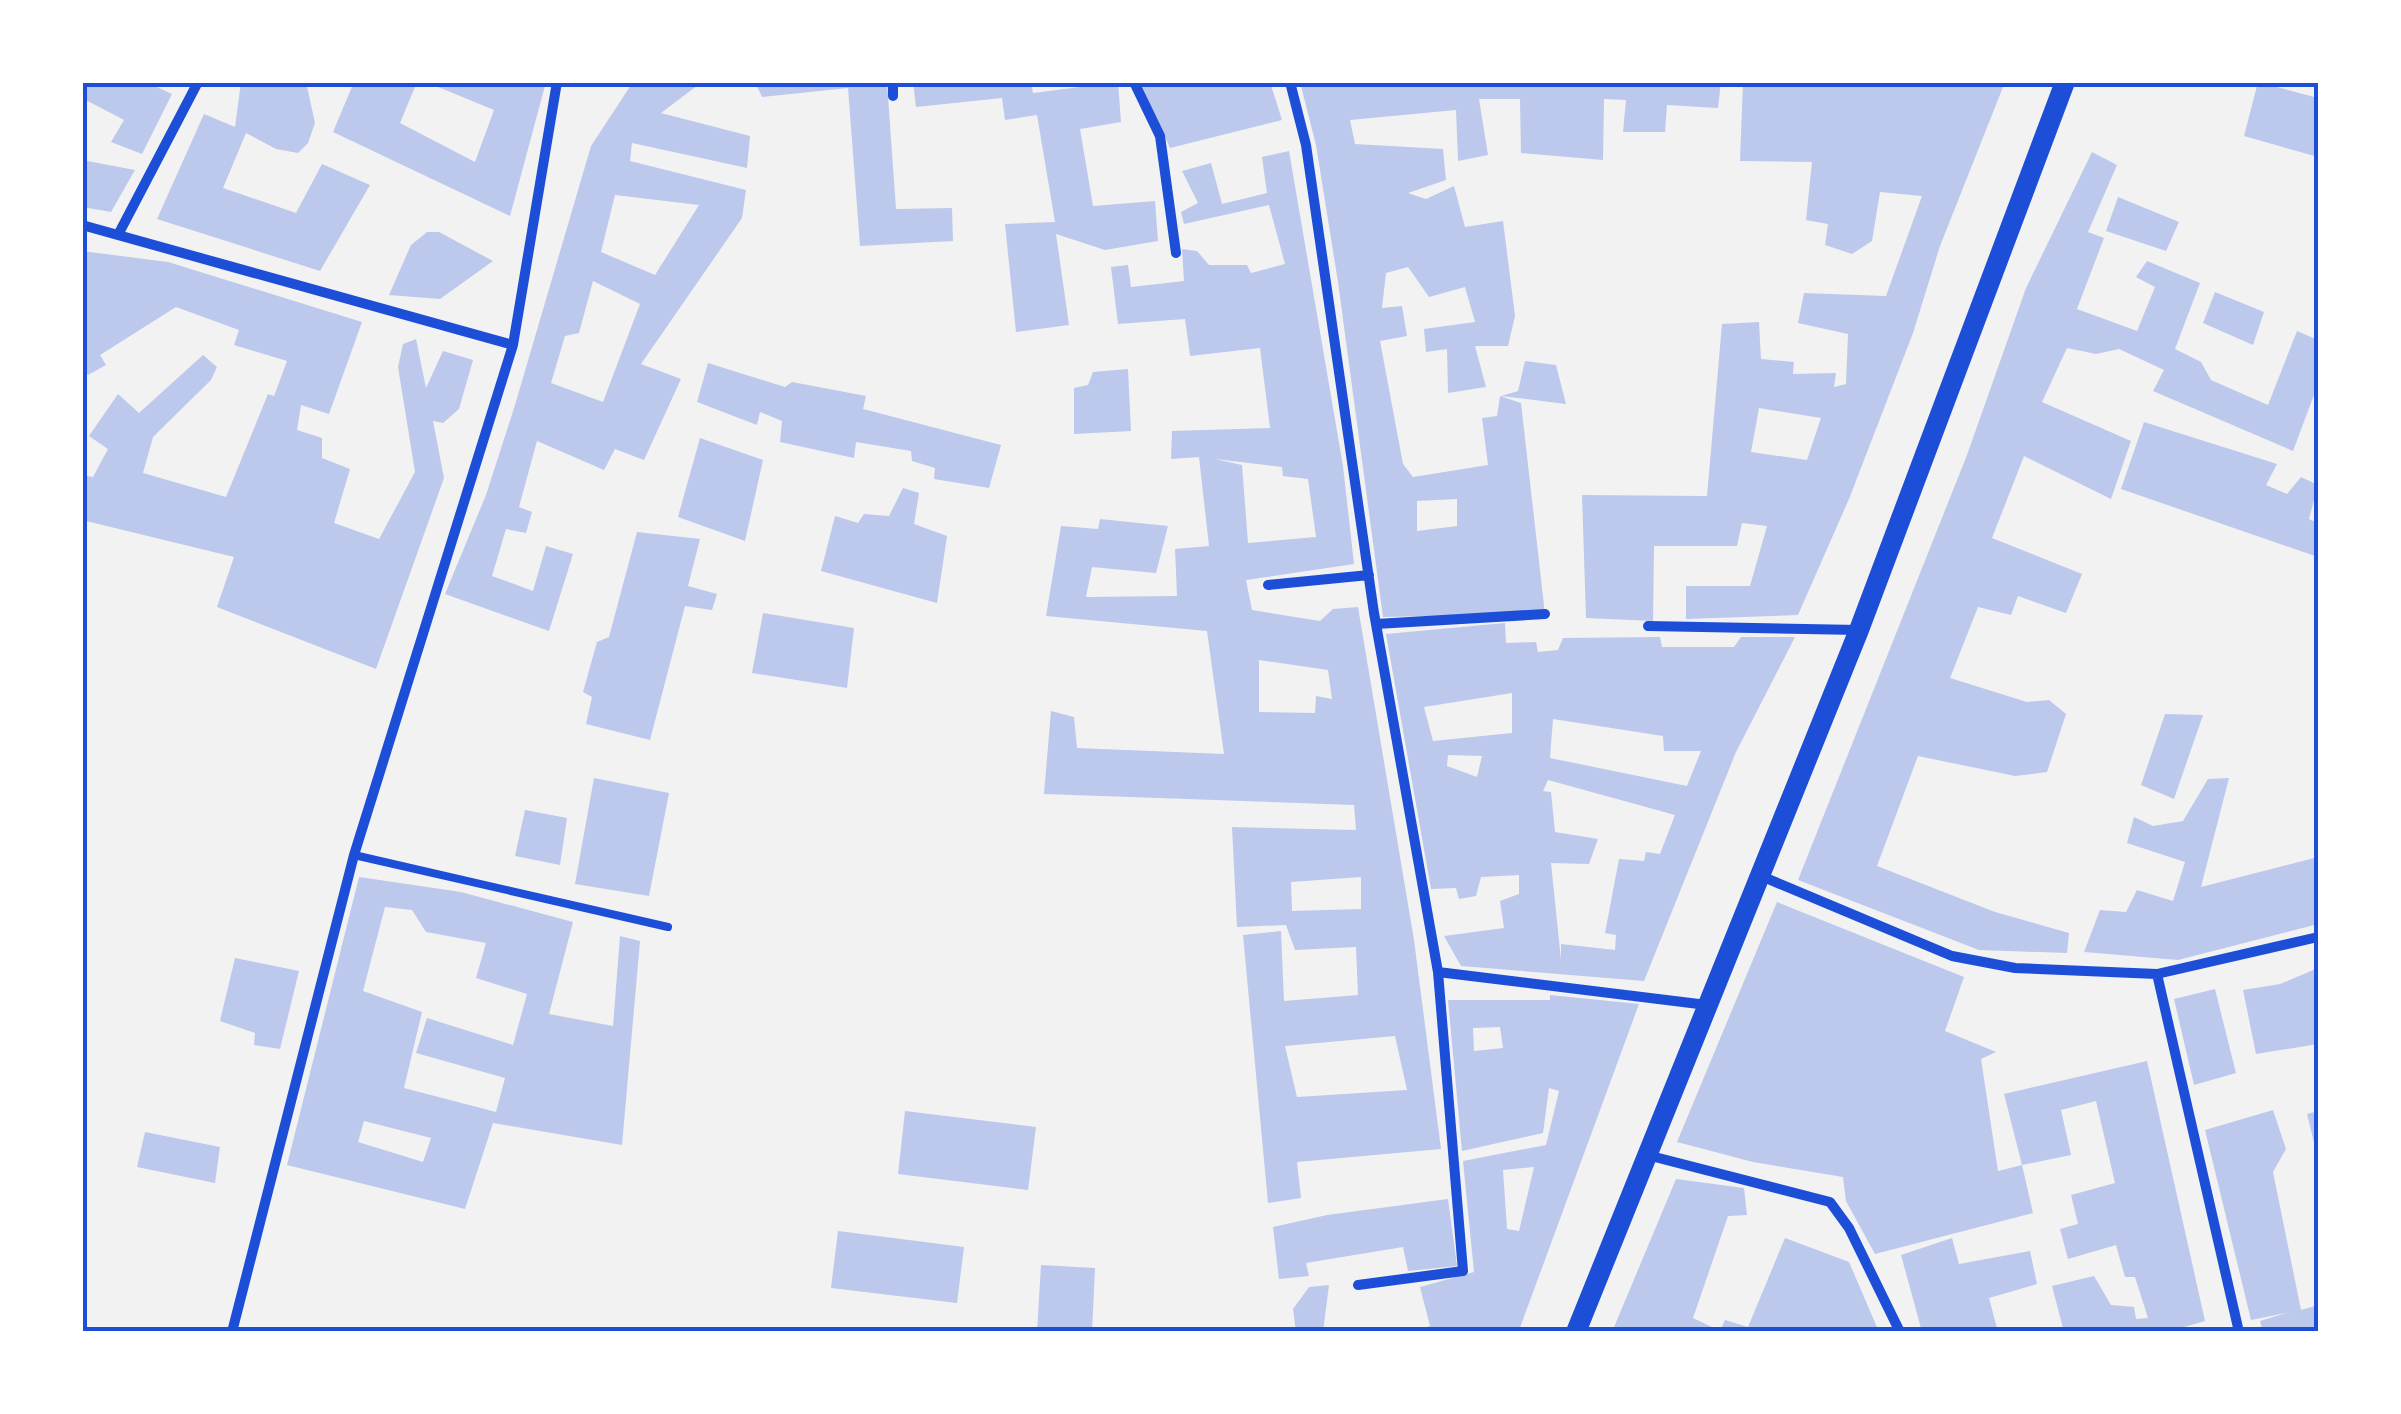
<svg xmlns="http://www.w3.org/2000/svg" width="2401" height="1414" viewBox="0 0 2401 1414" font-family="Overpass,sans-serif">
<style>
.building{fill:#bdc9ec;fill-rule:evenodd}
.lines{fill:none;stroke-linecap:round;stroke-linejoin:round}
.service{stroke:#1d4ed8;stroke-width:8}
.minor{stroke:#1d4ed8;stroke-width:10}
.secondary{stroke:#1d4ed8;stroke-width:20}
.neatline{fill:none;stroke:#1d4ed8;stroke-width:4}
</style>
<rect width="100%" height="100%" fill="#f2f2f2"/>
<path class="building" d="M82 82H146L172 94 142 154 111 142 124 120 82 98Z
M241 82H306L315 123 308 143 298 153 276 149 246 133 223 188 296 213 322 164 370 185 320 271 157 219 204 114 235 127Z
M354 82H417L400 123 475 162 494 110 426 82H546L510 216 333 132Z
M633 82H702L661 113 750 136 747 168 632 143 630 161 746 190 742 218 641 364 681 379 644 460 615 449 604 470 537 441 519 507 532 512 526 533 506 529 492 576 533 591 546 546 573 554 549 631 445 594 486 495 515 405 591 146ZM615 195 699 205 655 275 601 252ZM593 281 640 304 603 402 551 383 565 336 579 333Z
M755 82H887L896 209 952 208 953 241 860 246 848 88 762 97Z
M913 82H1031L1033 93 1080 87V82H1118L1121 122 1080 129 1093 206 1155 201 1158 241 1105 250 1056 234 1069 325 1016 332 1005 224 1055 222 1037 115 1005 120 1002 98 916 107Z
M1140 82H1270L1282 120 1170 148Z
M1300 82H1721L1718 108 1667 105 1665 132H1623L1626 100 1604 99 1603 160 1521 153 1520 99H1479L1488 155 1458 161 1456 110 1350 120 1355 144 1443 149 1446 180 1408 193 1426 199 1454 186 1465 227 1503 221 1515 316 1508 346H1475L1486 387 1448 393 1447 349 1426 352 1424 329 1475 322 1465 287 1429 297 1408 267 1386 273 1382 308 1402 306 1407 336 1380 341 1403 464 1413 477 1488 465 1482 418 1497 416 1500 396 1521 403 1545 614 1383 617 1338 282 1316 145ZM1457 499V526L1417 531V501Z
M1743 82H2005L1940 246 1913 333 1849 499 1798 615 1686 619V586H1750L1767 526 1742 523 1737 546H1654L1653 621 1586 618 1582 495 1707 496 1722 324 1759 322 1761 359 1794 362 1793 374 1836 373 1834 387 1846 384 1848 334 1798 323 1804 293 1886 296 1922 196 1880 192 1872 241 1852 254 1825 245 1828 224 1806 220 1812 162 1740 161ZM1759 408 1821 418 1807 460 1751 452Z
M2258 82 2318 98V157L2244 136Z
M1289 151 1343 466 1354 564 1246 580 1252 610 1320 621 1333 609 1358 607 1414 940 1441 1149 1297 1162 1301 1198 1268 1203 1243 935 1281 931 1284 1001 1358 995 1356 947 1295 950 1286 925 1237 927 1232 827 1356 830 1354 805 1044 794 1051 711 1074 717 1077 748 1224 754 1207 631 1046 616 1061 526 1098 529 1100 519 1168 526 1156 573 1092 567 1086 597 1177 596 1175 549 1209 546 1199 457 1171 459 1172 431 1270 428 1260 348 1190 356 1185 319 1118 324 1111 267 1128 265 1131 287 1184 281 1182 249 1197 251 1209 265H1247L1251 273 1285 264 1269 205 1184 224 1181 212 1198 203 1182 171 1211 163 1222 204 1267 193 1262 157ZM1215 459 1282 467 1283 476 1308 479 1316 537 1248 543 1242 465ZM1259 660 1328 670 1332 699 1316 696 1315 713 1259 712ZM1361 877V909L1292 911 1291 882ZM1395 1036 1407 1090 1297 1097 1285 1046Z
M2092 152 2117 165 2088 232 2104 238 2077 309 2137 331 2155 287 2136 277 2147 261 2200 283 2175 349 2201 362 2211 380 2268 405 2297 331 2318 340V384L2293 451 2153 391 2164 370 2119 349 2096 354 2067 348 2042 402 2131 441 2111 499 2024 456 1992 538 2082 574 2066 613 2018 596 2011 615 1978 607 1950 678 2027 702 2049 700 2066 714 2047 772 2015 776 1918 756 1877 866 1995 912 2069 933 2067 953 1979 950 1798 880 1967 455 2026 288Z
M82 160 135 170 111 212 82 207Z
M2118 197 2179 222 2166 251 2106 231Z
M427 232H439L493 261 440 299 389 295 411 245Z
M82 251 168 262 362 322 329 414 301 405 297 430 322 438V458L350 469 334 523 379 539 415 472 398 367 403 344 416 339 426 388 443 351 473 360 459 409 443 423 433 421 444 478 376 669 217 607 234 557 82 520V475L93 477 108 449 89 436 118 394 139 413 203 355 217 367 211 380 153 437 143 473 226 497 268 394 274 396 287 361 234 345 239 330 176 307 100 355 106 365 88 375 82 366Z
M2215 292 2264 312 2253 345 2203 323Z
M1525 361 1556 365 1566 404 1501 396 1518 391Z
M708 363 785 387 792 382 866 396 863 409 1001 445 989 488 934 479 935 468 912 461 911 451 856 442 854 458 780 442 782 421 760 412 757 425 697 402Z
M1128 369 1131 431 1074 434V388L1088 385 1093 372Z
M2144 422 2277 464 2266 485 2287 494 2301 477 2318 485 2309 519 2318 523V557L2121 489Z
M700 438 763 460 745 541 678 517Z
M903 488 919 493 914 524 947 536 937 603 821 571 835 516 858 523 864 514 889 516Z
M637 532 700 539 688 586 717 594 712 610 685 606 650 740 586 724 592 697 583 692 597 642 609 637Z
M763 613 854 628 847 688 752 673Z
M1505 623 1506 643 1536 642 1538 652 1558 650 1563 638 1660 637 1662 647H1734L1741 637H1795L1736 752 1644 981 1461 966 1444 936 1504 928 1500 901 1519 894V875L1481 877 1476 896 1459 899 1456 888 1431 889 1386 634ZM1512 693V733L1433 741 1424 707ZM1553 719 1663 736 1664 751H1701L1687 786 1550 758ZM1448 755 1482 756 1477 777 1447 766ZM1548 780 1675 815 1660 854 1646 852 1644 861 1619 859 1605 933 1616 935 1615 950 1561 944V960L1551 863 1589 864 1598 839 1555 832 1551 792 1543 791Z
M2165 714 2203 715 2174 799 2141 785Z
M594 778 669 793 649 896 575 884Z
M2229 778 2201 887 2318 857V924L2178 960 2084 952 2100 910 2126 912 2137 890 2173 901 2185 862 2127 843 2134 817 2153 826 2183 821 2208 779Z
M525 810 567 818 560 865 515 856Z
M359 877 461 892 573 922 549 1014 613 1026 620 936 640 941 622 1145 493 1123 465 1209 287 1165ZM385 907 412 910 426 932 486 943 476 978 527 994 513 1045 427 1018 416 1053 505 1078 496 1112 404 1088 422 1012 363 991ZM364 1121 431 1138 423 1162 358 1142Z
M1777 902 1964 977 1945 1031 1996 1052 1981 1059 1998 1171 2022 1165 2004 1094 2147 1061 2205 1321 2167 1332H2064L2052 1286 2094 1276 2111 1305 2134 1307 2136 1319 2148 1318 2135 1277H2125L2116 1245 2068 1259 2060 1229 2078 1224 2071 1195 2115 1183 2096 1101 2061 1110 2071 1155 2022 1165 2033 1213 1875 1254 1846 1201 1843 1177 1753 1162 1677 1142Z
M235 958 299 971 280 1049 254 1045 255 1033 220 1021Z
M2318 968V1044L2256 1054 2243 990 2280 984Z
M2215 989 2236 1073 2194 1085 2174 999Z
M1550 995 1639 1004 1521 1325 1518 1332H1412L1430 1326 1420 1287 1474 1272 1463 1161 1546 1145 1559 1091 1549 1088 1543 1133 1462 1151 1448 1000H1550ZM1500 1027 1503 1048 1474 1051 1473 1028ZM1534 1167 1519 1231 1507 1229 1503 1170Z
M2273 1110 2286 1149 2273 1172 2301 1310 2318 1305V1332H2263L2260 1321 2290 1312 2251 1320 2205 1130Z
M905 1111 1036 1127 1028 1190 898 1174Z
M2318 1111V1154L2317 1155 2307 1114Z
M145 1132 220 1147 215 1183 137 1167Z
M1676 1179 1744 1188 1747 1215 1728 1216 1693 1318 1720 1331 1725 1320 1748 1327 1785 1238 1849 1262 1879 1332H1612Z
M1448 1199 1457 1266 1408 1271 1403 1247 1306 1263 1309 1276 1279 1279 1273 1227 1327 1215Z
M838 1231 964 1247 957 1303 831 1288Z
M1952 1238 1959 1264 2030 1251 2037 1284 1989 1298 1998 1332H1922L1901 1255Z
M1041 1265 1095 1268 1092 1332H1037Z
M1329 1285 1323 1332H1296L1293 1309 1309 1287Z"/>
<g class="lines">
<path class="service" d="M354 855 668 927"/>
<path class="minor" d="M893 82V96
M1134 82 1160 136 1176 253
M1290 82 1306 145 1374 613 1438 972 1463 1271 1358 1285
M82 225 513 345
M119 233 198 82
M1268 585 1369 575
M1376 624 1545 614
M1648 626 1859 630
M1761 876 1952 956 2015 968 2157 974 2318 937
M1438 972 1707 1005
M2157 974 2239 1332
M1647 1155 1830 1202 1849 1228 1900 1332
M232 1332 354 855 513 345 557 82"/>
<path class="secondary" d="M1576 1332 1859 630 2065 82"/>
</g>
<rect width="2401" height="1414" fill="none" stroke="#ffffff" stroke-width="170"/>
<rect x="85" y="85" width="2231" height="1244" class="neatline"/>
</svg>
